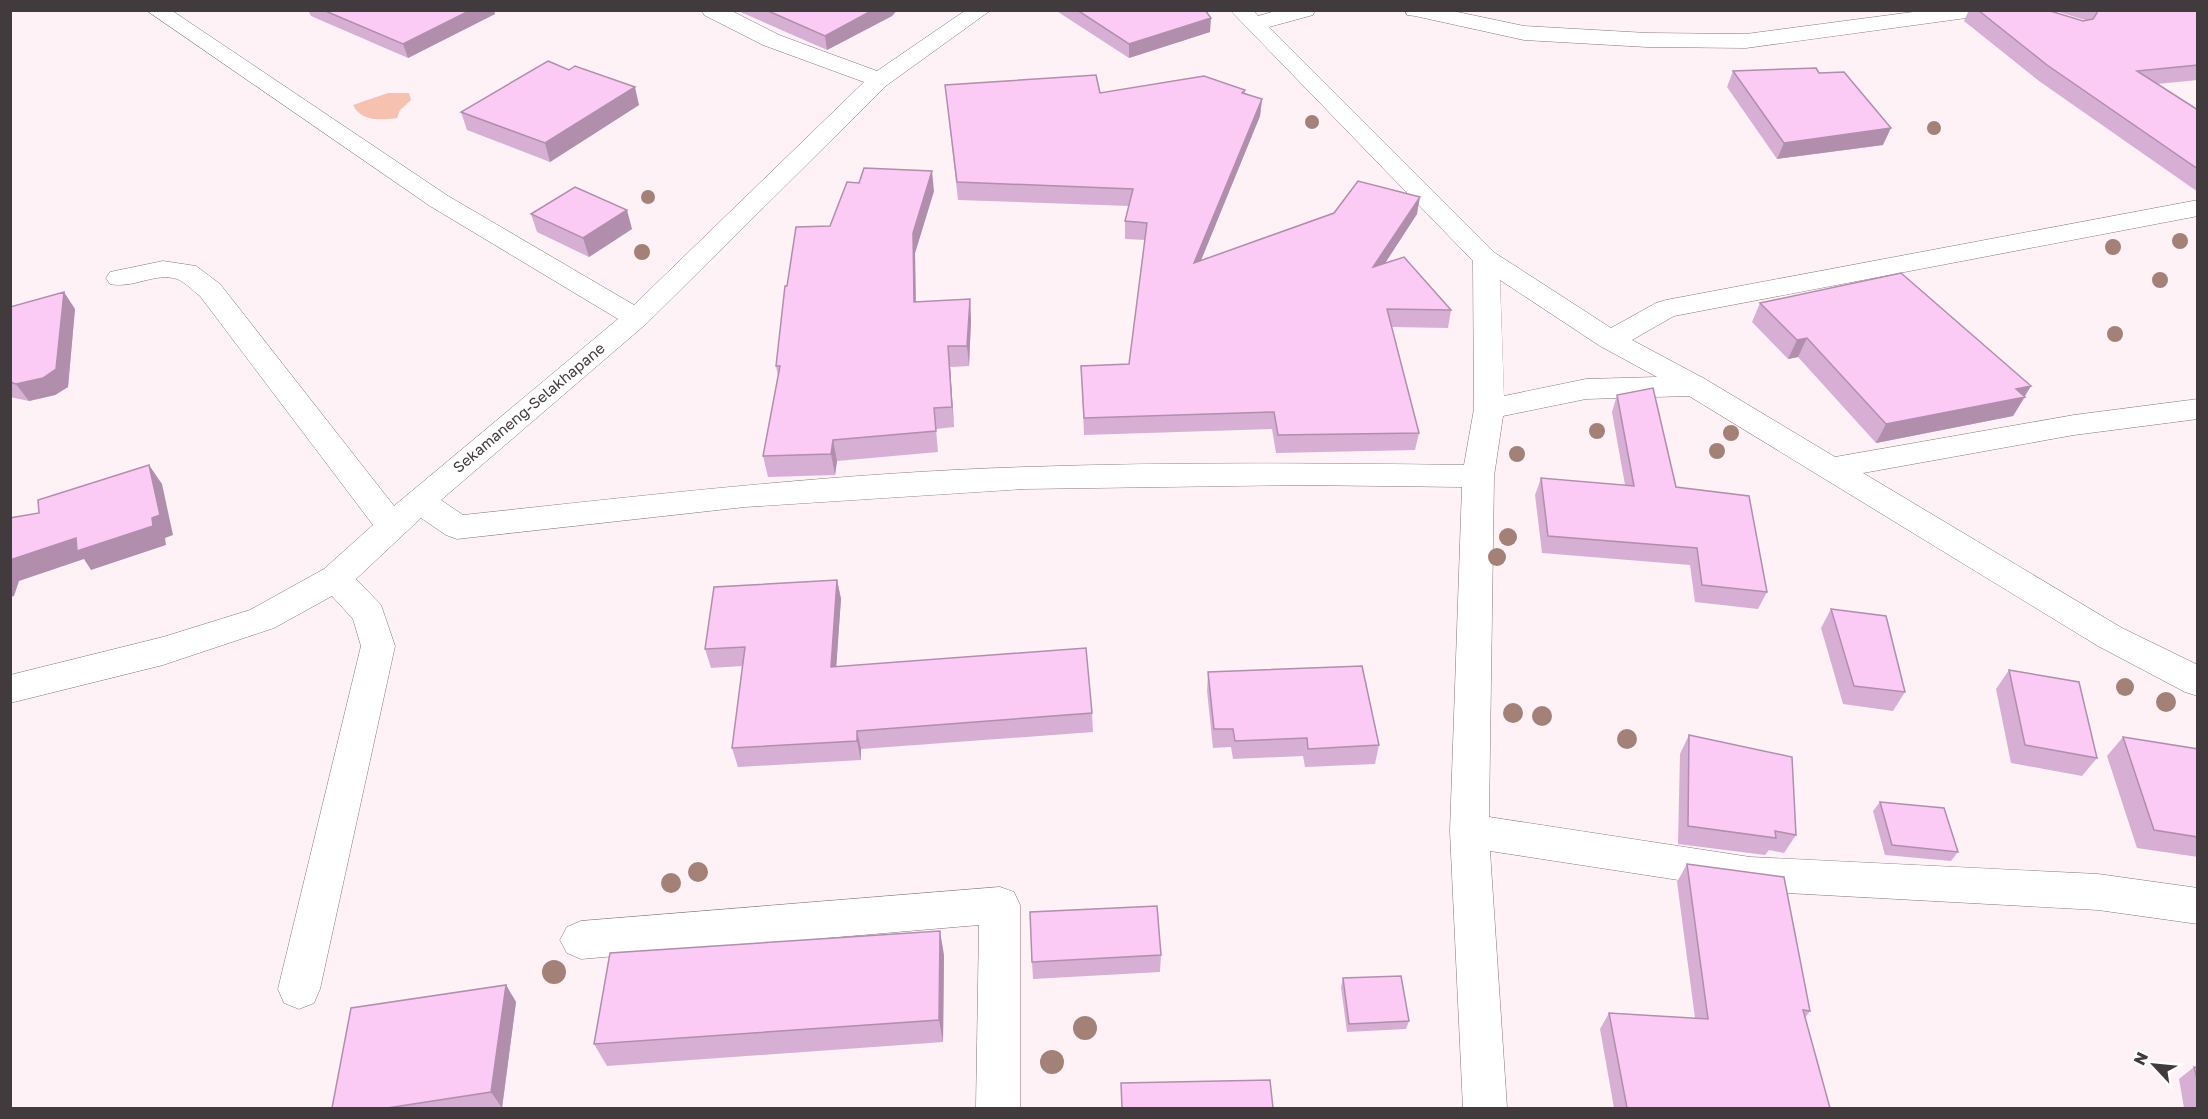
<svg xmlns="http://www.w3.org/2000/svg" width="2208" height="1119" viewBox="0 0 2208 1119" font-family="'Golos Text',sans-serif">
<style>
.green{fill:#f6c1ae}
.lines{fill:none;stroke-linecap:round;stroke-linejoin:round}
.minor-casing{stroke:#83757a;stroke-width:1}
.minor{fill:#fff;fill-rule:evenodd}
.tree{fill:#a48177}
.wall{fill:#d8afd4}
.shaded-wall{fill:#b08eac}
.building{fill:#fbcbf6;stroke:#b08eac;stroke-width:1.5}
.labels{text-anchor:middle;stroke-width:4.5;stroke-linejoin:round;paint-order:stroke}
.street-label{font-size:15px;fill:#413b3d;stroke:#fff}
</style>
<rect width="100%" height="100%" fill="#fff2f7"/>
<path class="green" d="M388 93H409L411 100 400 110 397 118C381 120 361 122 353 105Z"/>
<g class="lines">
<defs>
<path id="minor" d="M146 10H171L448 196 634 305 864 82 763 45 704 15 702 10H730L779 35 877 71 966 10H991L887 85 646 324 441 500 463 515C650 495 837 473 1025 467 1172 462 1318 463 1464 465L1474 409 1473 261 1230 10H1253L1258 16 1279 10H1315L1313 15 1269 27 1495 253 1611 328 1656 303 1666 300 2198 200V216L1674 316 1632 340 1705 379 1835 457 2074 415 2198 399V419L2074 435 1863 473 2122 628 2198 665V696L2185 692 2098 646 1689 396 1586 399 1503 416 1494 476 1489 817 1750 857 2098 874 2198 888V924L2098 910 1750 891 1490 851 1507 1108H1463L1450 831 1462 487 1299 485 1024 489 745 507 457 539 446 535 421 518 356 579 381 605 395 646 320 989 314 1003 299 1009 284 1003 278 989 361 646 353 619 332 596 274 628 163 665 10 703V675L163 637 250 610 324 569 373 525 200 296C193 291 185 282 177 279 155 272 133 289 110 284L106 278 110 272 163 261 196 266 220 284 394 506 618 319 430 206ZM1500 280 1600 346 1657 377 1586 379 1504 396Z
M1405 10H1448L1524 26 1647 33 1746 34 1928 10H1991L1989 15 1981 16 1746 48 1647 47 1524 40 1415 16 1407 15Z
M1000 887 1014 892 1020 905V1108H976L979 925 581 959 567 953 560 940 567 927 581 921Z"/>
</defs>
<use href="#minor" class="minor-casing"/>
<use href="#minor" class="minor"/>
</g>
<g class="tree">
<circle cx="1312" cy="122" r="7"/>
<circle cx="1934" cy="128" r="7"/>
<circle cx="648" cy="197" r="7"/>
<circle cx="2180" cy="241" r="8"/>
<circle cx="2113" cy="247" r="8"/>
<circle cx="642" cy="252" r="8"/>
<circle cx="2160" cy="280" r="8"/>
<circle cx="2115" cy="334" r="8"/>
<circle cx="1597" cy="431" r="8"/>
<circle cx="1731" cy="433" r="8"/>
<circle cx="1717" cy="451" r="8"/>
<circle cx="1517" cy="454" r="8"/>
<circle cx="1508" cy="537" r="9"/>
<circle cx="1497" cy="557" r="9"/>
<circle cx="2125" cy="687" r="9"/>
<circle cx="2166" cy="702" r="10"/>
<circle cx="1513" cy="713" r="10"/>
<circle cx="1542" cy="716" r="10"/>
<circle cx="1627" cy="739" r="10"/>
<circle cx="698" cy="872" r="10"/>
<circle cx="671" cy="883" r="10"/>
<circle cx="554" cy="972" r="12"/>
<circle cx="1085" cy="1028" r="12"/>
<circle cx="1052" cy="1062" r="12"/>
</g>
<path class="wall" d="M308 10H494L495 14 408 58 311 16Z
M736 10H897L892 16 827 50Z
M1055 10H1205L1210 32 1129 58Z
M1969 10H2047L2083 21 2085 20 2052 10H2198V80L2157 84 2198 110V192L2039 81 1964 21Z
M1733 71 1819 73 1883 145 1777 159 1727 87Z
M945 85 1100 93 1245 90V93L1262 99 1260 116 1201 260 1417 214 1384 264 1451 310 1448 328 1391 327 1419 433 1415 450 1276 453 1272 429 1084 435 1081 366 1129 364 1145 240 1125 239V221L1129 206 958 200Z
M639 105 550 162 467 130 461 112Z
M934 191 915 253 916 302 970 299 971 320 969 366 950 367 954 427 936 429 938 452 837 461 835 475 768 477 763 456 778 376 776 366 787 286Z
M531 214 632 229 589 257 537 232Z
M1760 303 2025 397 2013 416 1876 443 1798 357 1788 359 1752 322Z
M10 307 75 309 68 387 55 395 29 401 10 397Z
M1617 395 1676 487 1767 592 1758 609 1695 602 1690 565 1542 553 1535 495 1541 478 1625 485 1612 412Z
M837 580 841 599 836 666 1092 713 1093 732 861 749V760L738 767 732 748 743 666 711 668 705 649Z
M1831 609 1905 692 1893 711 1843 704 1821 628Z
M2009 670 2097 758 2082 776 2011 763 1996 689Z
M1208 672 1379 745 1375 764 1305 767 1303 756 1233 759 1231 747 1213 748 1207 691Z
M1689 735 1796 835 1784 853 1769 850 1765 855 1678 844 1680 754Z
M2123 737 2198 749V857L2137 848 2107 756Z
M1880 802 1958 852 1951 861 1885 855 1873 811Z
M1687 864 1810 1011 1805 1018 1830 1108H1614L1600 1029 1609 1013 1695 1018 1677 882Z
M944 955 943 1042 607 1066 594 1044Z
M1161 955 1160 972 1033 979 1032 962Z
M1343 978 1409 1021 1406 1029 1347 1032 1341 987Z
M506 985 516 1002 502 1108H332Z
M2194 1067 2198 1068V1108H2184L2179 1079Z"/>
<path class="shaded-wall" d="M471 10H494L495 14 408 58 403 44Z
M873 10H897L892 16 827 50 825 36Z
M1211 18 1210 32 1129 58V44Z
M635 87 639 105 550 162 545 143Z
M1262 99 1260 116 1193 280 1194 263Z
M1891 128 1883 145 1777 159 1784 143Z
M932 171 934 191 915 253 916 323 914 302 913 233Z
M1420 197 1417 214 1371 285 1373 267Z
M627 210 632 229 589 257 583 238Z
M64 292 75 309 68 387 55 395 29 401 16 384Z
M970 299 971 320 969 366 967 346Z
M1807 338 1798 357 1788 359 1797 340Z
M948 346 950 367 954 427 952 407Z
M2031 386 2013 416 1876 443 1886 424 2016 389Z
M833 440 837 461 835 475 831 454Z
M149 465 162 484 173 535 165 538 166 545 91 570 84 559 19 581 14 596 10 597V560L76 538Z
M837 580 841 599 835 685 831 667Z
M857 731 861 749V760L857 741Z
M940 931 944 955 943 1042 939 1020Z
M506 985 516 1002 502 1108 491 1092Z"/>
<path class="building" d="M323 10H471L403 44Z
M766 10H873L825 36Z
M1077 10H1205L1211 18 1129 44Z
M1978 10H2047L2083 21 2093 19 2097 13 2096 10H2198V65L2137 71 2198 110V169L2047 65Z
M548 61 569 70 575 66 635 87 545 143 461 112Z
M1816 68 1819 73 1844 72 1891 128 1784 143 1733 71Z
M1096 75 1100 93 1204 76 1245 90 1242 93 1262 99 1194 263 1334 213 1358 181 1420 197 1373 267 1404 257 1451 310 1387 309 1419 433 1278 435 1274 412 1084 418 1081 366 1129 364 1147 223 1125 221 1133 189 957 182 945 85Z
M864 168 932 171 913 233 914 302 970 299 967 346H948L952 407 934 408 936 431 833 440 831 454 763 456 780 366H776L785 286H787L796 227 830 226 847 182 859 183Z
M575 187 627 210 583 238 531 214Z
M1901 273 2031 386 2016 389 2025 397 1886 424 1807 338 1797 340 1760 303Z
M64 292 56 369 43 378 16 384 10 382V307Z
M1653 388 1676 487 1749 496 1767 592 1702 585 1697 548 1548 536 1541 478 1634 486 1617 395Z
M149 465 160 515 152 518 153 526 77 551 76 538 10 560V518L39 513 38 500Z
M837 580 831 667 1086 648 1092 713 857 731V741L732 748 745 647 705 649 714 587Z
M1831 609 1886 616 1905 692 1854 686Z
M1362 666 1379 745 1308 749 1307 738 1235 741 1233 729H1214L1208 672Z
M2009 670 2079 682 2097 758 2025 745Z
M1689 735 1792 757 1796 835 1775 831 1776 838 1688 826Z
M2123 737 2198 749V837L2154 830Z
M1880 802 1944 808 1958 852 1892 845Z
M1687 864 1784 877 1810 1011 1803 1010 1830 1108H1627L1609 1013 1708 1019Z
M1157 906 1161 955 1032 962 1030 912Z
M940 931 939 1020 594 1044 610 953Z
M1401 976 1409 1021 1349 1024 1343 978Z
M506 985 491 1092 387 1108H332L351 1008Z
M2194 1067 2198 1068V1083Z
M1270 1080 1273 1108H1122L1121 1083Z"/>
<g class="labels">
<g class="street-label">
<text transform="translate(529 408) rotate(-40)" y="5">Sekamaneng-Selakhapane</text>
</g>
</g>
<rect width="2208" height="1119" fill="none" stroke="#413b3d" stroke-width="24"/>
<g transform="translate(2154 1065) rotate(296)" stroke="#ffffff" stroke-width="4.5" paint-order="stroke">
<path d="M0-4.5L10 22L0 15L-10 22Z" fill="#413b3d"/>
<text y="-9" font-size="16" font-weight="bold" text-anchor="middle" fill="#413b3d">N</text>
</g>
</svg>
